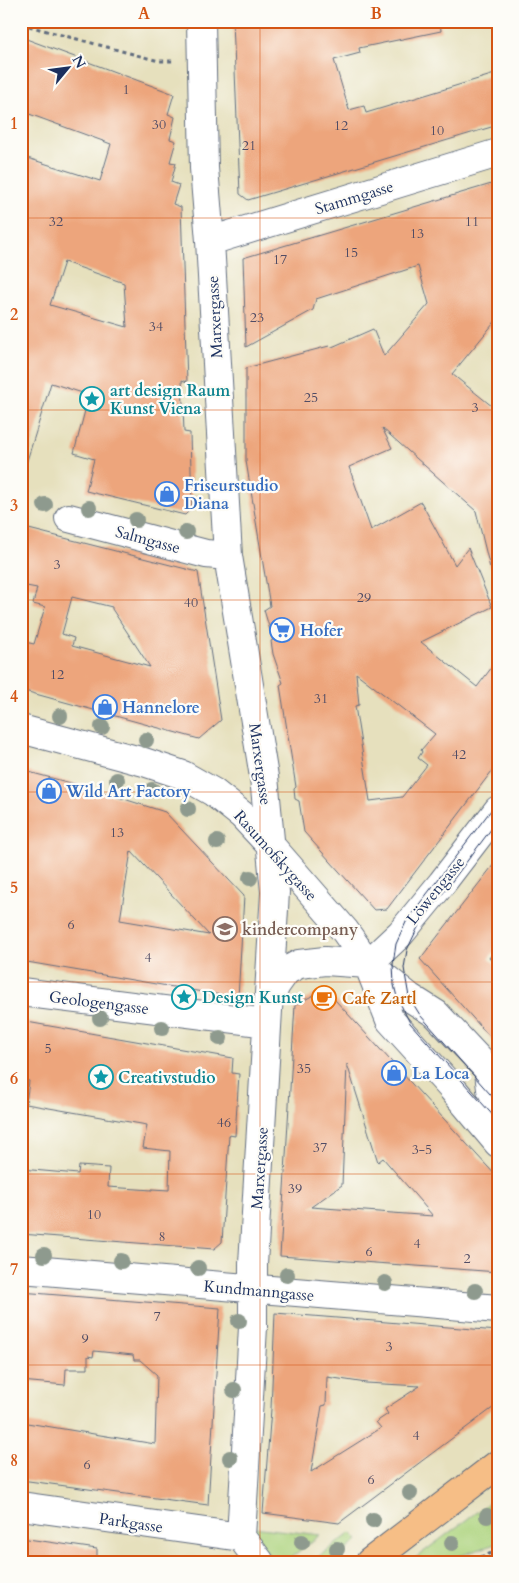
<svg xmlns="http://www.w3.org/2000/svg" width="519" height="1583" viewBox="0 0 519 1583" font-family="Cardo,serif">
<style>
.green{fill:#acd37d;stroke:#64816e}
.building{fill:#eda57b;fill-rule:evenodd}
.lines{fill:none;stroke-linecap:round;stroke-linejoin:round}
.minor-casing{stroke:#626d7f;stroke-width:30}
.major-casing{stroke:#626d7f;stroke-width:30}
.path{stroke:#626d7f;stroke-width:3;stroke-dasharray:4 4;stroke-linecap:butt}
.minor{stroke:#fff;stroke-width:28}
.major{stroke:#f6be86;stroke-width:28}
.tram{stroke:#1b2f5e;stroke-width:1}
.tree{fill:#8e9a8e}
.grid{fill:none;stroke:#d45514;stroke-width:1;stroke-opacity:0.55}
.labels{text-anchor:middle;stroke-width:4.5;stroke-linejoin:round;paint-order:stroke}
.number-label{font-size:14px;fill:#504c65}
.street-label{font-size:16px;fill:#1b2f5e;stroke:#fdfcf7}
.culture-label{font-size:16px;font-weight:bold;fill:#0d838f;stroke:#fdfcf7;text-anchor:start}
.shop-label{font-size:16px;font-weight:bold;fill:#366cbe;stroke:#fdfcf7;text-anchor:start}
.education-label{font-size:16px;font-weight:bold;fill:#785e54;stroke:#fdfcf7;text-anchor:start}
.food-label{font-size:16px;font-weight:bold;fill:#c56008;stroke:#fdfcf7;text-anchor:start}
.neatline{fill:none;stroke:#d45514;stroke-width:2}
.grid-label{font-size:16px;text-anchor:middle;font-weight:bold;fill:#d45514}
</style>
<rect width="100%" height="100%" fill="#fdfcf7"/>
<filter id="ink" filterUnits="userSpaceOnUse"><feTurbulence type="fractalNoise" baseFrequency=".02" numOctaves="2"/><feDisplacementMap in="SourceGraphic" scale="10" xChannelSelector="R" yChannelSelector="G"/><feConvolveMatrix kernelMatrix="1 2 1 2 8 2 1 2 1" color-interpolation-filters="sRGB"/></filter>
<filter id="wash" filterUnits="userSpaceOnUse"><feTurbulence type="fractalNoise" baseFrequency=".0096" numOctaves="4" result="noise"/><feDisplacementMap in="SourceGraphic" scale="20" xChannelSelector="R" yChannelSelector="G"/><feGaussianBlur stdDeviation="1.12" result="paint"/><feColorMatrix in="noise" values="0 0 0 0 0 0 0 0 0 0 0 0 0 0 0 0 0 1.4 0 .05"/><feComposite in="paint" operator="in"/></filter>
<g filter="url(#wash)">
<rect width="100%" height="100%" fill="#e6e0bd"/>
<path class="green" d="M498 1496V1543L442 1562H410Z
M253 1527 320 1535 285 1562H275L257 1540Z
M351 1533 358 1540 332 1562H311Z"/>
<g id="blocks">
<path class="building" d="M233 21H440L441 31 359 48 360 53 334 60 349 110 364 106 366 113 498 73V125L248 200 240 194Z
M21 37 174 94 168 114 175 117 170 139 176 141 170 162 176 163 171 182 179 185 173 204 181 207 187 382 182 380 184 432 190 433 192 508 185 515 86 491 94 459 74 453 89 395 51 383 26 464 21 463V156L100 181 111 144 21 111ZM64 262 124 283 127 327 50 305Z
M498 182V318L452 374 498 411V567L490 568 476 511 382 428 392 448 349 467 371 530 421 502 455 565 468 548 492 607 421 642 477 687 498 659V763L387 909 374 910 304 832 299 801 295 799 294 789 296 787 280 685 283 683 273 654 271 641 273 640 264 610 270 606 246 461V368L329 346 332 347 373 329 384 356 429 304 418 266 316 299 313 310 246 347 243 258ZM356 673 435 734 421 750 422 752 418 758 427 765 402 797 370 801 355 706 359 705Z
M21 527 198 572 221 720 199 739 21 690V641L34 644 45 607 33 604 37 588 21 585ZM72 597 112 607V609L150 667 72 646 74 638 62 634Z
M21 770 86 787 165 812 244 896 238 998 21 961ZM131 851 209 935 120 920Z
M498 859V947L489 958 498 968V1046L420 959Z
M325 989 498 1178V1272L280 1256 295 1005ZM347 1064 378 1162 383 1158 433 1216 311 1207 342 1185Z
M21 1021 233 1058 232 1073 239 1074 235 1136 229 1135 222 1242 214 1249 21 1234V1169L78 1174 79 1166 109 1168 108 1187 152 1190V1189L169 1190 170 1151 143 1148 147 1125 26 1104 29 1081 25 1080V1075L21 1074Z
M21 1292 220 1308 208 1505 21 1480V1422L155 1444 157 1375 140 1360H134L133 1355 94 1351 93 1357 88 1356V1369H66L65 1385 21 1381Z
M275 1313 498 1331V1404L339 1523 263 1513 271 1409ZM327 1377 366 1383 420 1386 385 1409 388 1414 376 1422 381 1428 311 1472 322 1406 326 1405Z
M21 1538 97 1549V1562H21Z"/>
</g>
</g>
<g filter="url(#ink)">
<use href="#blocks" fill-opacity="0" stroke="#626d7f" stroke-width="1"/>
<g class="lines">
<defs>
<path id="minor" d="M201 21 204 168 210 241 228 556 264 777 275 892 253 1264V1327L241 1537 260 1562
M210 241 498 153
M69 518 206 554 228 556
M21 729 144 762 183 775 213 792 242 815 271 846 345 931 368 964 390 1020 451 1087 498 1143
M368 964 401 933 442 883 498 810
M21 992 267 1023
M269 1001 276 985 286 971 299 964 325 961 368 964 409 997 436 1014 498 1080
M489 1072 491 1089 498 1103
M21 1269 498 1309
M21 1506 241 1537"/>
<path id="major" d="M370 1562 498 1464"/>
</defs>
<use href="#minor" class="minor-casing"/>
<use href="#major" class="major-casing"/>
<path class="path" d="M21 24 159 61H176
M494 777 498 779
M465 1562 498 1551"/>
<use href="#minor" class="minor"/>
<use href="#major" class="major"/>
<path class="tram" d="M498 801 407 920 396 944 393 964 394 985 397 997 410 1023 498 1121
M498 820 419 925 407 950 404 968 409 997 420 1015 498 1103"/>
</g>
<g class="tree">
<circle cx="45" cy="505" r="8"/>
<circle cx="89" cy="508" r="8"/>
<circle cx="136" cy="520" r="8"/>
<circle cx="186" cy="532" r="8"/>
<circle cx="60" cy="716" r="8"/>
<circle cx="102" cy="727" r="8"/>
<circle cx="146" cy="740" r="8"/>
<circle cx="117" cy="780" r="8"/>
<circle cx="152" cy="790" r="8"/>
<circle cx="188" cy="809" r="8"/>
<circle cx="217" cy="842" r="8"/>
<circle cx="250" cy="878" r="8"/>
<circle cx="100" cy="1018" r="8"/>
<circle cx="162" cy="1028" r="8"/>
<circle cx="220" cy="1038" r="8"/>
<circle cx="44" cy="1255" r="8"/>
<circle cx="121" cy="1261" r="8"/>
<circle cx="198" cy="1268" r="8"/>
<circle cx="287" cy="1275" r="8"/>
<circle cx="385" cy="1283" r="8"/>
<circle cx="475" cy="1291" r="8"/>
<circle cx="239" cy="1321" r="8"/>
<circle cx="234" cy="1390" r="8"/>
<circle cx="230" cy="1458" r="8"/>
<circle cx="410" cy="1493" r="8"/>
<circle cx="487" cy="1516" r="8"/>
<circle cx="373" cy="1520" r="8"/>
<circle cx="302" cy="1542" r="8"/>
<circle cx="452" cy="1543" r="8"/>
<circle cx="337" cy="1549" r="8"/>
</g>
</g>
<path class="grid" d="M260 21V1562M21 218H498M21 410H498M21 600H498M21 792H498M21 982H498M21 1174H498M21 1365H498"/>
<defs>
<symbol id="sight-ring" viewBox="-11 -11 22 22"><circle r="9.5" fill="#fdfcf7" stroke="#0f9aa8" stroke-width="1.5"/><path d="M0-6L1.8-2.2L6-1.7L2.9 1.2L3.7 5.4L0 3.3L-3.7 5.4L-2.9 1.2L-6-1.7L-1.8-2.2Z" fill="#0f9aa8"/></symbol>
<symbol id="shop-ring" viewBox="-11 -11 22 22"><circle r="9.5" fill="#fdfcf7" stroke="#3f7fe0" stroke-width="1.5"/><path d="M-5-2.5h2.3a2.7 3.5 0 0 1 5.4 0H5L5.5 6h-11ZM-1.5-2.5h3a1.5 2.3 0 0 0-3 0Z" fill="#3f7fe0"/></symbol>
<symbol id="supermarket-ring" viewBox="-11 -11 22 22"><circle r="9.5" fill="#fdfcf7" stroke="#3f7fe0" stroke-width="1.5"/><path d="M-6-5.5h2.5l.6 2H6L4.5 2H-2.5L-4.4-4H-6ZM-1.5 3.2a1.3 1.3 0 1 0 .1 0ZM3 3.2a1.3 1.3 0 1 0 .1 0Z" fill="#3f7fe0"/></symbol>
<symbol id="school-ring" viewBox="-11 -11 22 22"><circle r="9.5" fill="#fdfcf7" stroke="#8d6e63" stroke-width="1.5"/><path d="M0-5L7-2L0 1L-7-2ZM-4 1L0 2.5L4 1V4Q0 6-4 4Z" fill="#8d6e63"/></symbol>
<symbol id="cafe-ring" viewBox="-11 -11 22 22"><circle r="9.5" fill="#fdfcf7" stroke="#e8710a" stroke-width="1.5"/><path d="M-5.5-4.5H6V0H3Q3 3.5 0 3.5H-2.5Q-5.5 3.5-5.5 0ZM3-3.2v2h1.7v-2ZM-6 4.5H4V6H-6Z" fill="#e8710a"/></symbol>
</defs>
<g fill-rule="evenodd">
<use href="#sight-ring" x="78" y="385" width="28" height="28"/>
<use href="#shop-ring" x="153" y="480" width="28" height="28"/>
<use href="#supermarket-ring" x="268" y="616" width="28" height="28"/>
<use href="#shop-ring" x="91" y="693" width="28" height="28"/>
<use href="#shop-ring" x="35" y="777" width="28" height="28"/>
<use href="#school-ring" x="211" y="915" width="28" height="28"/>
<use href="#sight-ring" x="170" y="983" width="28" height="28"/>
<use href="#cafe-ring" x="310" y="984" width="28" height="28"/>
<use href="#shop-ring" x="380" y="1059" width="28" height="28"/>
<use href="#sight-ring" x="87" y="1063" width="28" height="28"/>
</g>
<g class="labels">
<g class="number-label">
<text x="126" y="94">1</text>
<text x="159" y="129">30</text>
<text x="341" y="130">12</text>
<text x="437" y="135">10</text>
<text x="249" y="150">21</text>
<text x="56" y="226">32</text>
<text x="472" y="226">11</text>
<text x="417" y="238">13</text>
<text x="351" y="257">15</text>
<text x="280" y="264">17</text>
<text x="257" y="322">23</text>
<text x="156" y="331">34</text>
<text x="311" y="402">25</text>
<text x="475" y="412">3</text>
<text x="57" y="569">3</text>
<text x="364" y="602">29</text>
<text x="191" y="607">40</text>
<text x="57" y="679">12</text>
<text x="321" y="703">31</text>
<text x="459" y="759">42</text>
<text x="117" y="837">13</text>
<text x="71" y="929">6</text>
<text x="148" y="962">4</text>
<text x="48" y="1053">5</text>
<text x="304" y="1073">35</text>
<text x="224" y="1127">46</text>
<text x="320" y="1152">37</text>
<text x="422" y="1154">3-5</text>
<text x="295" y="1193">39</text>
<text x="94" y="1219">10</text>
<text x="162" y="1241">8</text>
<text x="417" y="1248">4</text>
<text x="369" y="1256">6</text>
<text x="467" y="1263">2</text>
<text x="157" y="1321">7</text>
<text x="85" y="1343">9</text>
<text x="389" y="1351">3</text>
<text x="416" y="1440">4</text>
<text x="87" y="1469">6</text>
<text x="371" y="1484">6</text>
</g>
<g class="street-label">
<text transform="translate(354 197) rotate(-17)" y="6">Stammgasse</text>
<text transform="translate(214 317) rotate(-93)" y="6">Marxergasse</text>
<text transform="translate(148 539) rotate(15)" y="6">Salmgasse</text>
<text transform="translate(261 764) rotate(82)" y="6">Marxergasse</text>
<text transform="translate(276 855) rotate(48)" y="6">Rasumofskygasse</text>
<text transform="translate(435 890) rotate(-51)" y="6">Löwengasse</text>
<text transform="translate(99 1002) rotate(7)" y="6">Geologengasse</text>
<text transform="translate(259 1168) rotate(-86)" y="6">Marxergasse</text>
<text transform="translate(259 1290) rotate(5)" y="6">Kundmanngasse</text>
<text transform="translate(131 1522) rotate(8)" y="6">Parkgasse</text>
</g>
<g class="culture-label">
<text x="110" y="396">art design Raum<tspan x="110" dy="18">Kunst Viena</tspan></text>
<text x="202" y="1003">Design Kunst</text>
<text x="118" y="1083">Creativstudio</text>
</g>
<g class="shop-label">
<text x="184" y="491">Friseurstudio<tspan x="184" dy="18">Diana</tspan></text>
<text x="300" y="636">Hofer</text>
<text x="122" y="713">Hannelore</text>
<text x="66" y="797">Wild Art Factory</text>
<text x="412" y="1079">La Loca</text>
</g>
<g class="education-label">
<text x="242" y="935">kindercompany</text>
</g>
<g class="food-label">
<text x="342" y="1004">Cafe Zartl</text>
</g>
</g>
<rect width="519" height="1583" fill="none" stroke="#fdfcf7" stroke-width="55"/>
<g transform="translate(68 68) rotate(61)" stroke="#fdfcf7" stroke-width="4" paint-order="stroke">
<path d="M0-4L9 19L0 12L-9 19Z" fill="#1b2f5e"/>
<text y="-8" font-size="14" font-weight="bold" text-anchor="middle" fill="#1b2f5e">N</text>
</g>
<rect x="28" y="28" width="464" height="1528" class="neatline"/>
<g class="grid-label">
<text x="144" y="19">A</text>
<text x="376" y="19">B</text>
<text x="14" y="129">1</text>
<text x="14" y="320">2</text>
<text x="14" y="511">3</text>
<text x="14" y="702">4</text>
<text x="14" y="893">5</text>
<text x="14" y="1084">6</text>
<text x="14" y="1275">7</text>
<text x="14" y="1466">8</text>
</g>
</svg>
